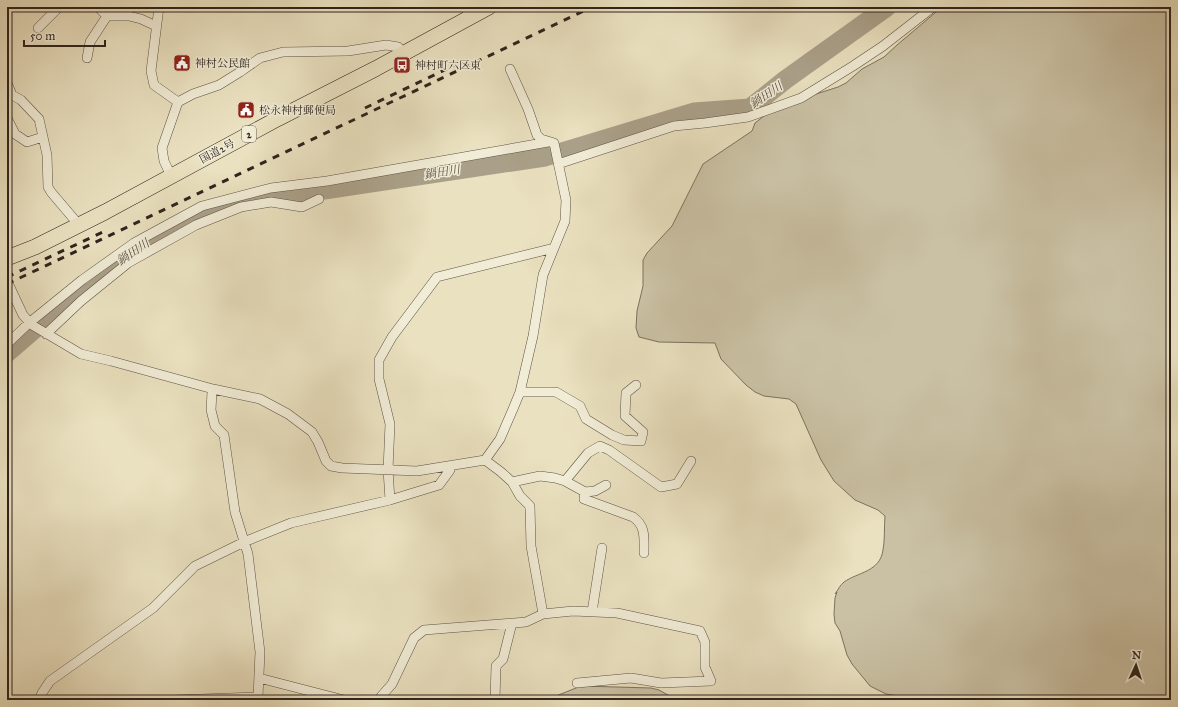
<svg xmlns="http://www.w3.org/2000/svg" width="1178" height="707" viewBox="0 0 1178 707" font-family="'IM FELL Great Primer','Noto Serif JP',serif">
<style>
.green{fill:#cac1a4;stroke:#7c7260}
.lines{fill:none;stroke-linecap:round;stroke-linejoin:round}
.stream{stroke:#786e5e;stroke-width:3}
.river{stroke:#aaa089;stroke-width:19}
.minor-casing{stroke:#5d5246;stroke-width:10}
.trunk-casing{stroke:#2e231d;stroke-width:16}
.minor{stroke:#f1ecd6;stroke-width:9}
.trunk{stroke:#eae1c0;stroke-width:15}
.rail{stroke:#2e231d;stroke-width:3;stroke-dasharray:7 7;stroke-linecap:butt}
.labels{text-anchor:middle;stroke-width:3;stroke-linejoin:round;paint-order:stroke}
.shield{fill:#f1ecd6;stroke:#685f54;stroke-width:1}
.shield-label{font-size:10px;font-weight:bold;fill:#2e231d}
.poi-label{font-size:11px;fill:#2e231d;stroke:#f1ecd6;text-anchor:start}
.street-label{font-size:11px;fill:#2e231d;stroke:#f1ecd6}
.water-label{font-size:12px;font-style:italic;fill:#594f43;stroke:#f1ecd6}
</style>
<rect width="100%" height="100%" fill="#eae1c0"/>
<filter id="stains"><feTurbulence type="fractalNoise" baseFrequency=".005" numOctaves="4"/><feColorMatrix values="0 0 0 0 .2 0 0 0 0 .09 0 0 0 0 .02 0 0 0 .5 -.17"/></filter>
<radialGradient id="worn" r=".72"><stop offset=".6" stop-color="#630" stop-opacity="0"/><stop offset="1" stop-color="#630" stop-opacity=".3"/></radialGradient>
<path class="green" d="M942 7H1171V700H942L935 698 897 696 886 694 870 686 852 664 847 655 840 631 835 623 834 614 835 598 837 592 835 594C838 590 840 585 844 582 858 572 880 572 883 550 885 540 884 527 885 516L878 510 855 500 834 481 821 460 796 404 789 399 764 396 755 392 746 385 721 359 715 343 659 342 639 337 636 328 637 311 643 286V260L647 253 672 226 703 164 752 131 755 123 768 113 813 95 838 87 846 83 862 69 884 57 897 45Z
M581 686 651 688 659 690 677 700H553L556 696Z"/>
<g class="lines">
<path class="stream" d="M865 23 869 7"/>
<path class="river" d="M7 353C72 298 140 231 224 206 250 199 277 196 304 193L545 157 694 112 750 108 785 80 887 7"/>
<defs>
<path id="minor" d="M98 7 107 16H129L141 19 156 26
M159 7 151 71 154 85 178 102
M465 7 471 17
M38 28 59 7
M87 58 90 42 107 16
M7 83 12 95 21 100 39 119 47 155 48 187 51 192 79 225
M7 118 15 134 27 142 43 137
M558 164 674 126 705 123 748 117 801 98 853 66 883 46 933 7
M171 176 164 161 162 148 178 102 193 94 219 85 240 72 260 58 283 52 348 51 386 45 398 47 403 53
M7 281 23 315 32 325 81 354 111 361 213 389 260 399 288 414 312 432 318 442 326 461 331 466 342 468 417 471 485 460 501 472 512 482 520 496 530 506 531 546 543 614
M46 334 81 301 128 263 196 225 241 207 271 202 302 207 319 199
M7 344 29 323 82 280 134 243 202 206 271 188 327 181 548 142
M520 392H556L580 406 586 419 612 435 624 440 641 441 643 432 625 416 626 393 636 385
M485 460 500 439 513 409 520 392 533 336 543 275 565 221 566 200 554 143 541 139 537 135 528 109 510 69
M565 481 585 492 595 491 606 485
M512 482 540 476 555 478 565 481 588 453 600 446 609 450 661 487 677 484 691 461
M585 492 584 499 633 517C646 526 644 538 644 553
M390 500 388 470 390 424 379 379V360L392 337 437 277 554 248
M592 612 602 548
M259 678 344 700
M39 700 42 693 50 681 153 608 195 566 244 542 291 523 390 500 439 485 450 470 449 466
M174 700 258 697 260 652 248 554 235 512 224 435 215 426 211 410 212 392 213 389
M378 700 392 684 414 638 424 630 526 622 543 614 573 611 617 613 700 631 705 642V667L711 681 661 683 631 678 577 683
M495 700 496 666 503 659 512 623"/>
<path id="trunk" d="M7 258 35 247 105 212 277 119 375 69 489 7"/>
</defs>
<use href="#minor" class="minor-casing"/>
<use href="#trunk" class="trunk-casing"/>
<use href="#minor" class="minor"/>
<use href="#trunk" class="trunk"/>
<path class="rail" d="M365 108 455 65
M7 277 105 231
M7 284 592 7"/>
</g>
<defs>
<symbol id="civic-square" viewBox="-11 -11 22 22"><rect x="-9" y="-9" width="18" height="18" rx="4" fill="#8f2418" stroke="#f1ecd6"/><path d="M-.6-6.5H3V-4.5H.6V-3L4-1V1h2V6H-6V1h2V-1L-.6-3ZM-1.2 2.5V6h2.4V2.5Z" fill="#fff"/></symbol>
<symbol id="bus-square" viewBox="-11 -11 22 22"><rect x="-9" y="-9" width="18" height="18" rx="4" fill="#8f2418" stroke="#f1ecd6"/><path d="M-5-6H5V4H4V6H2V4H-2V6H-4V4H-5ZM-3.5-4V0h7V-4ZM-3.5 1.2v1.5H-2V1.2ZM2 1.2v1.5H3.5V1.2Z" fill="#fff"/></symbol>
</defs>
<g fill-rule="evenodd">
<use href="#civic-square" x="172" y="53" width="20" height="20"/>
<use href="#bus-square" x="392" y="55" width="20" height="20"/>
<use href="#civic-square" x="236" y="100" width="20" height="20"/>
</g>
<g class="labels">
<rect class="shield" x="242" y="126" width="14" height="16" rx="3"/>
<g class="shield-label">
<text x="249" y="138">2</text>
</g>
<g class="poi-label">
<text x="195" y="67">神村公民館</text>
<text x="415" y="69">神村町六区東</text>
<text x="259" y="114">松永神村郵便局</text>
</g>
<g class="street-label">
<text transform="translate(217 151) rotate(-28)" y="4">国道2号</text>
</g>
<g class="water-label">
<text transform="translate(766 95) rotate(-34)" y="4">鍋田川</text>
<text transform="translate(442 172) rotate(-9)" y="4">鍋田川</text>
<text transform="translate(133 252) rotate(-34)" y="4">鍋田川</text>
</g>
</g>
<rect width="1178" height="707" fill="none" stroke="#eae1c0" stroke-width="24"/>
<rect x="8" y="8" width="1162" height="691" fill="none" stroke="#2e231d" stroke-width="2"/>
<rect x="12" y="12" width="1154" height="683" fill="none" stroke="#2e231d"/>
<g transform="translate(1136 665) rotate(3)" stroke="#f1ecd6" stroke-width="3" paint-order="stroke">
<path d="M0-3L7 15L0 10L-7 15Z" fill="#2e231d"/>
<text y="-6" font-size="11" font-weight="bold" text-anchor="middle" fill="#2e231d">N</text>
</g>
<path d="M24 40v6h81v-6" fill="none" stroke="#2e231d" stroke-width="2"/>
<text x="30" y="40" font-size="12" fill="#2e231d" stroke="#f1ecd6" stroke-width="3" paint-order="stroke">50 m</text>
<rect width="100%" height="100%" filter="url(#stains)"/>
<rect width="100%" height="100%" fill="url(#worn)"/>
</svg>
